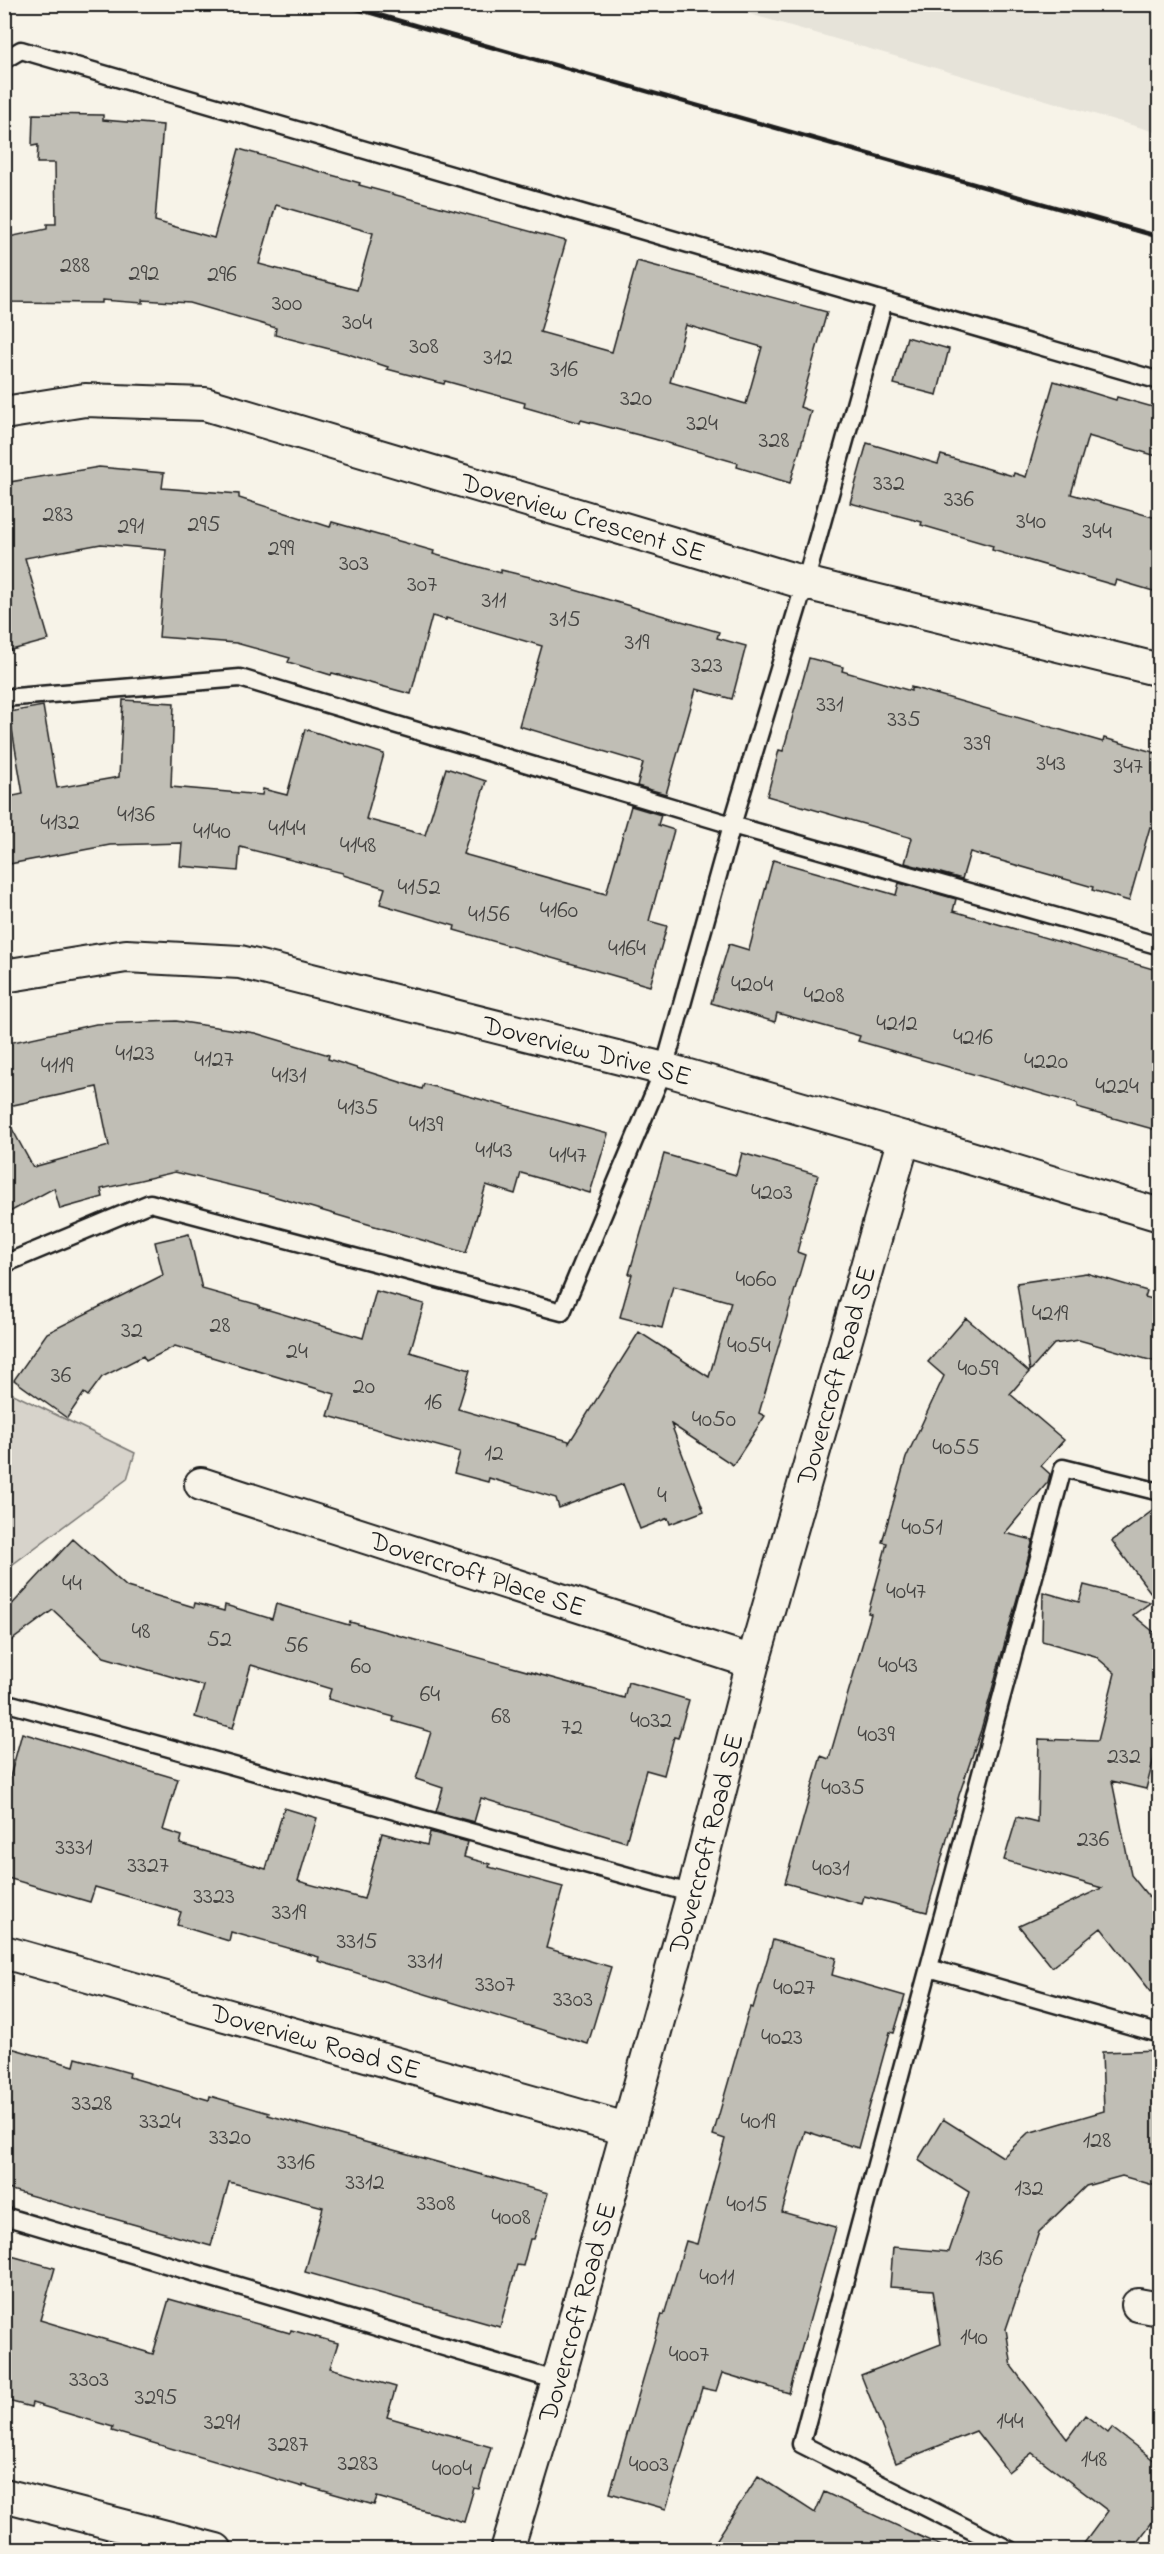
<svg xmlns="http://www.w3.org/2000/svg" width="1164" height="2554" viewBox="0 0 1164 2554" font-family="'Indie Flower',sans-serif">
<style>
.built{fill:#e6e3d9}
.green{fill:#d7d3cb;stroke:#7a7874;stroke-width:1.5}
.building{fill:#c0beb5;stroke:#1c1c1c;stroke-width:1.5;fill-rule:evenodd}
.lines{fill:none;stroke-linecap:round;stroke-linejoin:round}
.service-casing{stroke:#1c1c1c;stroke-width:21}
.minor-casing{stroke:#1c1c1c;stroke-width:36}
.service{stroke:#f7f3e8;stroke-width:16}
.minor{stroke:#f7f3e8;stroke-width:32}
.rail{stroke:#1c1c1c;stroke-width:4.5}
.labels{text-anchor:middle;stroke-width:6;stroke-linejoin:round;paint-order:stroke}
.number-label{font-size:24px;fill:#454442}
.street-label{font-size:27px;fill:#1c1c1c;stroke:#f7f3e8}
</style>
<rect width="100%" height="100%" fill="#f7f3e8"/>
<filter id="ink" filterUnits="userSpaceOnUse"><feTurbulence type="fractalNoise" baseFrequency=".0167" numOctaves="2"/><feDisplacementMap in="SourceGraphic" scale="12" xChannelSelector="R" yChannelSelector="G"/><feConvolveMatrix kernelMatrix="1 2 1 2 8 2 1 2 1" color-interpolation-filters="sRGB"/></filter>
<g filter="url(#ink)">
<path class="built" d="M719 5H1159V133Z"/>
<path class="green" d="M5 1390 135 1453 127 1479 5 1570Z"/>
<path class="building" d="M33 114 103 115V120L163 125 155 221 214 238 239 149 360 183 359 185 566 241 540 332 612 352 637 261 827 312 800 407 811 411 790 483 737 467 738 463 654 439 581 420 580 423 524 407 525 403 445 381 444 384 387 369 388 367 345 353 275 335 276 328 190 303 143 300V303L102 300V303L4 302V238L47 229V224H56L55 163H37L38 145 32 146ZM276 205 373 233 357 290 259 264ZM686 325 762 347 746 404 670 382Z
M907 337 949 349 937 395 894 384Z
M1054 381 1116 400 1117 397 1160 409V457L1088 436 1071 494 1160 519V593L1116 580 1114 585 992 550 993 546 921 525 922 522 850 503 867 443 938 464 941 455 1013 476 1014 473 1026 477Z
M99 467 164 473 162 488 239 494V498L330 527 332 522 434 551 433 554 501 573V570L534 578 719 632 717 638 746 646 732 699 696 689 666 794 637 786 643 763 519 726 542 646 446 618V620L432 616 411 694 332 673 331 675 288 662 290 658 236 643 159 637 166 550 101 544 25 558 49 640 4 652V483Z
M809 658 843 667 842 671 911 691V687L1103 742 1104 738 1160 754V830L1150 827 1129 901 1092 890 1093 887 970 852 962 879 905 863 912 838 767 796 779 750 783 751Z
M123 700 174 703 171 787 262 795 263 789 287 795 305 729 384 754 366 819 425 835 446 768 486 781 463 854 606 894 631 806 661 815 658 825 674 830 649 921 667 926 650 986 454 930 455 926 380 904 385 888 343 875V873L240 847 238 871 180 866 182 843 110 845 4 865V798L23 794 9 712 43 706 57 788 119 777Z
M773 860 896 895 899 883 956 899 953 911 1160 971V1131L1077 1108V1104L858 1041 860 1036 777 1013 775 1022 711 1003 729 944 749 950Z
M176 1021 255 1033 329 1055 328 1059 422 1089 424 1084 608 1134 590 1193 521 1173 515 1194 486 1185 466 1253 266 1194 175 1172 101 1189 103 1197 60 1209 54 1188 4 1215V1114L33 1167 109 1146 97 1087 4 1107V1044L96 1024Z
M742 1153 818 1175 797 1252 805 1255 759 1413 765 1416 733 1465 671 1424 704 1511 670 1524 668 1518 640 1529 623 1484 559 1508 556 1498 489 1478 488 1482 454 1473 460 1452 328 1416 335 1394 175 1346 146 1361 143 1356 102 1377 88 1396 84 1393 67 1418 14 1380 47 1333 163 1275 155 1242 189 1234 202 1289 259 1305V1307L363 1338 376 1291 424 1304 410 1352 470 1370 458 1409 569 1441V1443L639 1332 709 1377 731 1302 673 1286 662 1328 620 1317 632 1274H629L664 1154 736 1175Z
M1086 1273 1147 1291 1145 1297 1160 1301V1363L1079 1340 1054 1344 1030 1371 1017 1283Z
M966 1318 1029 1372 1010 1394 1064 1440 1041 1466 1050 1474 1048 1482 1005 1533 1033 1540 981 1730 959 1795 927 1912 864 1896 862 1904 785 1883 821 1756 829 1759 871 1614 868 1613 887 1543 882 1542 906 1458 944 1376 928 1362Z
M1160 1505V1605L1112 1541Z
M73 1539 127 1587 194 1607 195 1603 224 1611 225 1605 272 1619 276 1604 349 1625 350 1622 624 1698 628 1682 689 1700 678 1738 674 1737 664 1775 646 1770 626 1842 481 1798 474 1822 436 1812 443 1788 416 1779 431 1732 393 1721 394 1717 328 1699 331 1689 251 1665 233 1728 195 1717 204 1686 104 1657 53 1610 4 1646V1613Z
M1084 1585 1151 1602 1133 1615 1160 1637V1735L1146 1789 1112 1781 1131 1875 1160 1911V2003L1101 1928 1052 1967 1019 1926 1102 1888 1004 1860 1017 1817 1037 1822 1039 1739 1098 1741 1115 1673 1095 1656 1042 1641 1043 1592 1079 1602Z
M22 1733 178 1779 163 1830 182 1836 180 1844 266 1869 284 1808 317 1818 298 1881 364 1899 382 1833 427 1845 430 1832 468 1842 464 1857 490 1864 489 1867 563 1887 546 1948 611 1967 588 2044 318 1961 319 1957 231 1932 229 1941 177 1925 181 1912 95 1887 90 1902 4 1877V1799Z
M773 1940 836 1958 832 1975 905 1996 894 2033 890 2032 858 2148 805 2131 782 2212 836 2227 789 2393 722 2373 716 2391 702 2388 666 2509 610 2493 662 2314 664 2315 686 2241 697 2244 725 2139 713 2135 750 2007 753 2008Z
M4 2046 74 2066 76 2058 130 2073 129 2077 209 2100 210 2096 269 2113 268 2115 548 2193 534 2239H530L523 2266 517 2265 500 2327 305 2272 323 2207 282 2196 229 2182 211 2246 4 2188Z
M1160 2050V2187L1122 2176 1086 2186 1039 2232 1006 2329 1012 2367 1067 2439 1085 2415 1108 2433 1112 2428 1160 2465V2512L1131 2550H1079L1108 2511 1032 2453 1008 2472 976 2431 896 2463 861 2375 941 2344 933 2290 890 2287 893 2247 949 2252 969 2192 918 2160 943 2119 1003 2157 1028 2133 1104 2111 1102 2052Z
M4 2254 55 2268 40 2320 153 2354 169 2299 290 2333 291 2330 338 2343 330 2368 396 2387 387 2417 491 2447 479 2489 474 2488 464 2522 377 2497 374 2505 303 2485V2487L112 2431 113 2427 32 2403 31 2407 4 2400Z
M758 2476 815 2513 824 2492 950 2550H710Z"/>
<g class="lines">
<defs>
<path id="service" d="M4 60 21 50 1160 381
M4 698 240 678 732 825 1160 946
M4 1264 150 1203 562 1312 664 1069 732 825 805 583 884 301
M4 1702 693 1894
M929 1968 1160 2034
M4 2216 558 2381
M1010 2550 801 2444 1063 1468 1160 1492"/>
<g id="minor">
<path id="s1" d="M4 413 85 400 205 404 805 583 1160 670"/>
<path id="s2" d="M4 976 126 956 240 962 664 1069 904 1138 1160 1215"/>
<path id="s3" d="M201 1484 753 1662"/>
<path id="s4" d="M4 1952 626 2129"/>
<path d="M1138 2305 1160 2309"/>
<path d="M4 2495 216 2550"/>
<path id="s5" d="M507 2550 558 2381 693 1894 753 1662 904 1138"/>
</g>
</defs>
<use href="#service" class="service-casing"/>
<use href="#minor" class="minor-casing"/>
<use href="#service" class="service"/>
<use href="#minor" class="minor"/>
<path class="rail" d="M340 4 1160 237"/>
</g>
</g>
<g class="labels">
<g class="number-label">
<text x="75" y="272">288</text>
<text x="144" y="280">292</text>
<text x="222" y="281">296</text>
<text x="287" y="310">300</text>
<text x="357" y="329">304</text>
<text x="424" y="353">308</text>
<text x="498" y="364">312</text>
<text x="564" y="376">316</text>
<text x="636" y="405">320</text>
<text x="702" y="430">324</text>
<text x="774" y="447">328</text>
<text x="889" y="490">332</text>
<text x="959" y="506">336</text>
<text x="58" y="521">283</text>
<text x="1031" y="528">340</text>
<text x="204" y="531">295</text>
<text x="131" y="533">291</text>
<text x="1097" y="538">344</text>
<text x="281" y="555">299</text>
<text x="354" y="570">303</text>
<text x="422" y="591">307</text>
<text x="494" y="607">311</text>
<text x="565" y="626">315</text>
<text x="637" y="649">319</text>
<text x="707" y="672">323</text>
<text x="830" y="711">331</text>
<text x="904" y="726">335</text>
<text x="977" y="750">339</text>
<text x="1051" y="770">343</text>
<text x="1128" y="773">347</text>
<text x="136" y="821">4136</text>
<text x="60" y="829">4132</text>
<text x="287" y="835">4144</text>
<text x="212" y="838">4140</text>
<text x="358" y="852">4148</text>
<text x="419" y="894">4152</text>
<text x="559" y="917">4160</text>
<text x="489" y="921">4156</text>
<text x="627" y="955">4164</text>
<text x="752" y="991">4204</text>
<text x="824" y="1002">4208</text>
<text x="897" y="1030">4212</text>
<text x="973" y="1044">4216</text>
<text x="135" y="1060">4123</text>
<text x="214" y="1066">4127</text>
<text x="1046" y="1068">4220</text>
<text x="57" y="1072">4119</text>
<text x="289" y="1082">4131</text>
<text x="1117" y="1093">4224</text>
<text x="358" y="1114">4135</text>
<text x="426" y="1131">4139</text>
<text x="494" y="1157">4143</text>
<text x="568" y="1162">4147</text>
<text x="772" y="1199">4203</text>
<text x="756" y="1286">4060</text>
<text x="1050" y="1320">4219</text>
<text x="220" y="1332">28</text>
<text x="132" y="1337">32</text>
<text x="749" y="1352">4054</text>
<text x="297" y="1358">24</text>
<text x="978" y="1375">4059</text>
<text x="61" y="1382">36</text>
<text x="364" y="1393">20</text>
<text x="433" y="1409">16</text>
<text x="714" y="1426">4050</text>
<text x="956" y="1454">4055</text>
<text x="494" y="1460">12</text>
<text x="662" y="1502">4</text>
<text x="922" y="1534">4051</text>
<text x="72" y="1590">44</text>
<text x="906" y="1598">4047</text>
<text x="141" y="1638">48</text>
<text x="219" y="1646">52</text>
<text x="296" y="1652">56</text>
<text x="898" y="1672">4043</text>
<text x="361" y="1673">60</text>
<text x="430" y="1701">64</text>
<text x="501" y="1723">68</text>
<text x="651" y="1727">4032</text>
<text x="572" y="1734">72</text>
<text x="876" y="1741">4039</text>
<text x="1124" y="1763">232</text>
<text x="843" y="1794">4035</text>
<text x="1093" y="1846">236</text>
<text x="74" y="1854">3331</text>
<text x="148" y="1872">3327</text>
<text x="831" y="1875">4031</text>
<text x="214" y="1903">3323</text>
<text x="289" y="1919">3319</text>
<text x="357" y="1948">3315</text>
<text x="425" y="1968">3311</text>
<text x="495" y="1991">3307</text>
<text x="794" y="1994">4027</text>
<text x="573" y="2006">3303</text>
<text x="782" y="2044">4023</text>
<text x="92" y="2110">3328</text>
<text x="160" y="2128">3324</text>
<text x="758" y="2128">4019</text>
<text x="230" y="2144">3320</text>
<text x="1097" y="2147">128</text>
<text x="296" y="2169">3316</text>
<text x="365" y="2189">3312</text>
<text x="1029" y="2195">132</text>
<text x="436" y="2210">3308</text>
<text x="747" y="2211">4015</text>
<text x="511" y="2224">4008</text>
<text x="989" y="2265">136</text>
<text x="717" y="2284">4011</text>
<text x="974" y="2344">140</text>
<text x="689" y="2361">4007</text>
<text x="89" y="2386">3303</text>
<text x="156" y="2404">3295</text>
<text x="1010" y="2428">144</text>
<text x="222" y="2429">3291</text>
<text x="288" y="2451">3287</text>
<text x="1094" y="2466">148</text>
<text x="358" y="2470">3283</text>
<text x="649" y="2471">4003</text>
<text x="452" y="2475">4004</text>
</g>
<g class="street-label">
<text dy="9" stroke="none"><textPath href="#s1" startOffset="597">Doverview Crescent SE</textPath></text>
<text dy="9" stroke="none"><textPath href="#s2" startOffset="596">Doverview Drive SE</textPath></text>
<text dy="9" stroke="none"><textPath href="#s5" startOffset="1220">Dovercroft Road SE</textPath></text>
<text dy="9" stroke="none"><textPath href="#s3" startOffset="291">Dovercroft Place SE</textPath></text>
<text dy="9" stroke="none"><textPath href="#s5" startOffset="734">Dovercroft Road SE</textPath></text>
<text dy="9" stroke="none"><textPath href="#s4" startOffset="324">Doverview Road SE</textPath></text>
<text dy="9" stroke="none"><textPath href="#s5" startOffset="248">Dovercroft Road SE</textPath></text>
</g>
</g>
<rect width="1164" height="2554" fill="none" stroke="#f7f3e8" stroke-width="24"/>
<rect x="12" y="12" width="1140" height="2530" fill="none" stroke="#1c1c1c" stroke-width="2" filter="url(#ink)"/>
</svg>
